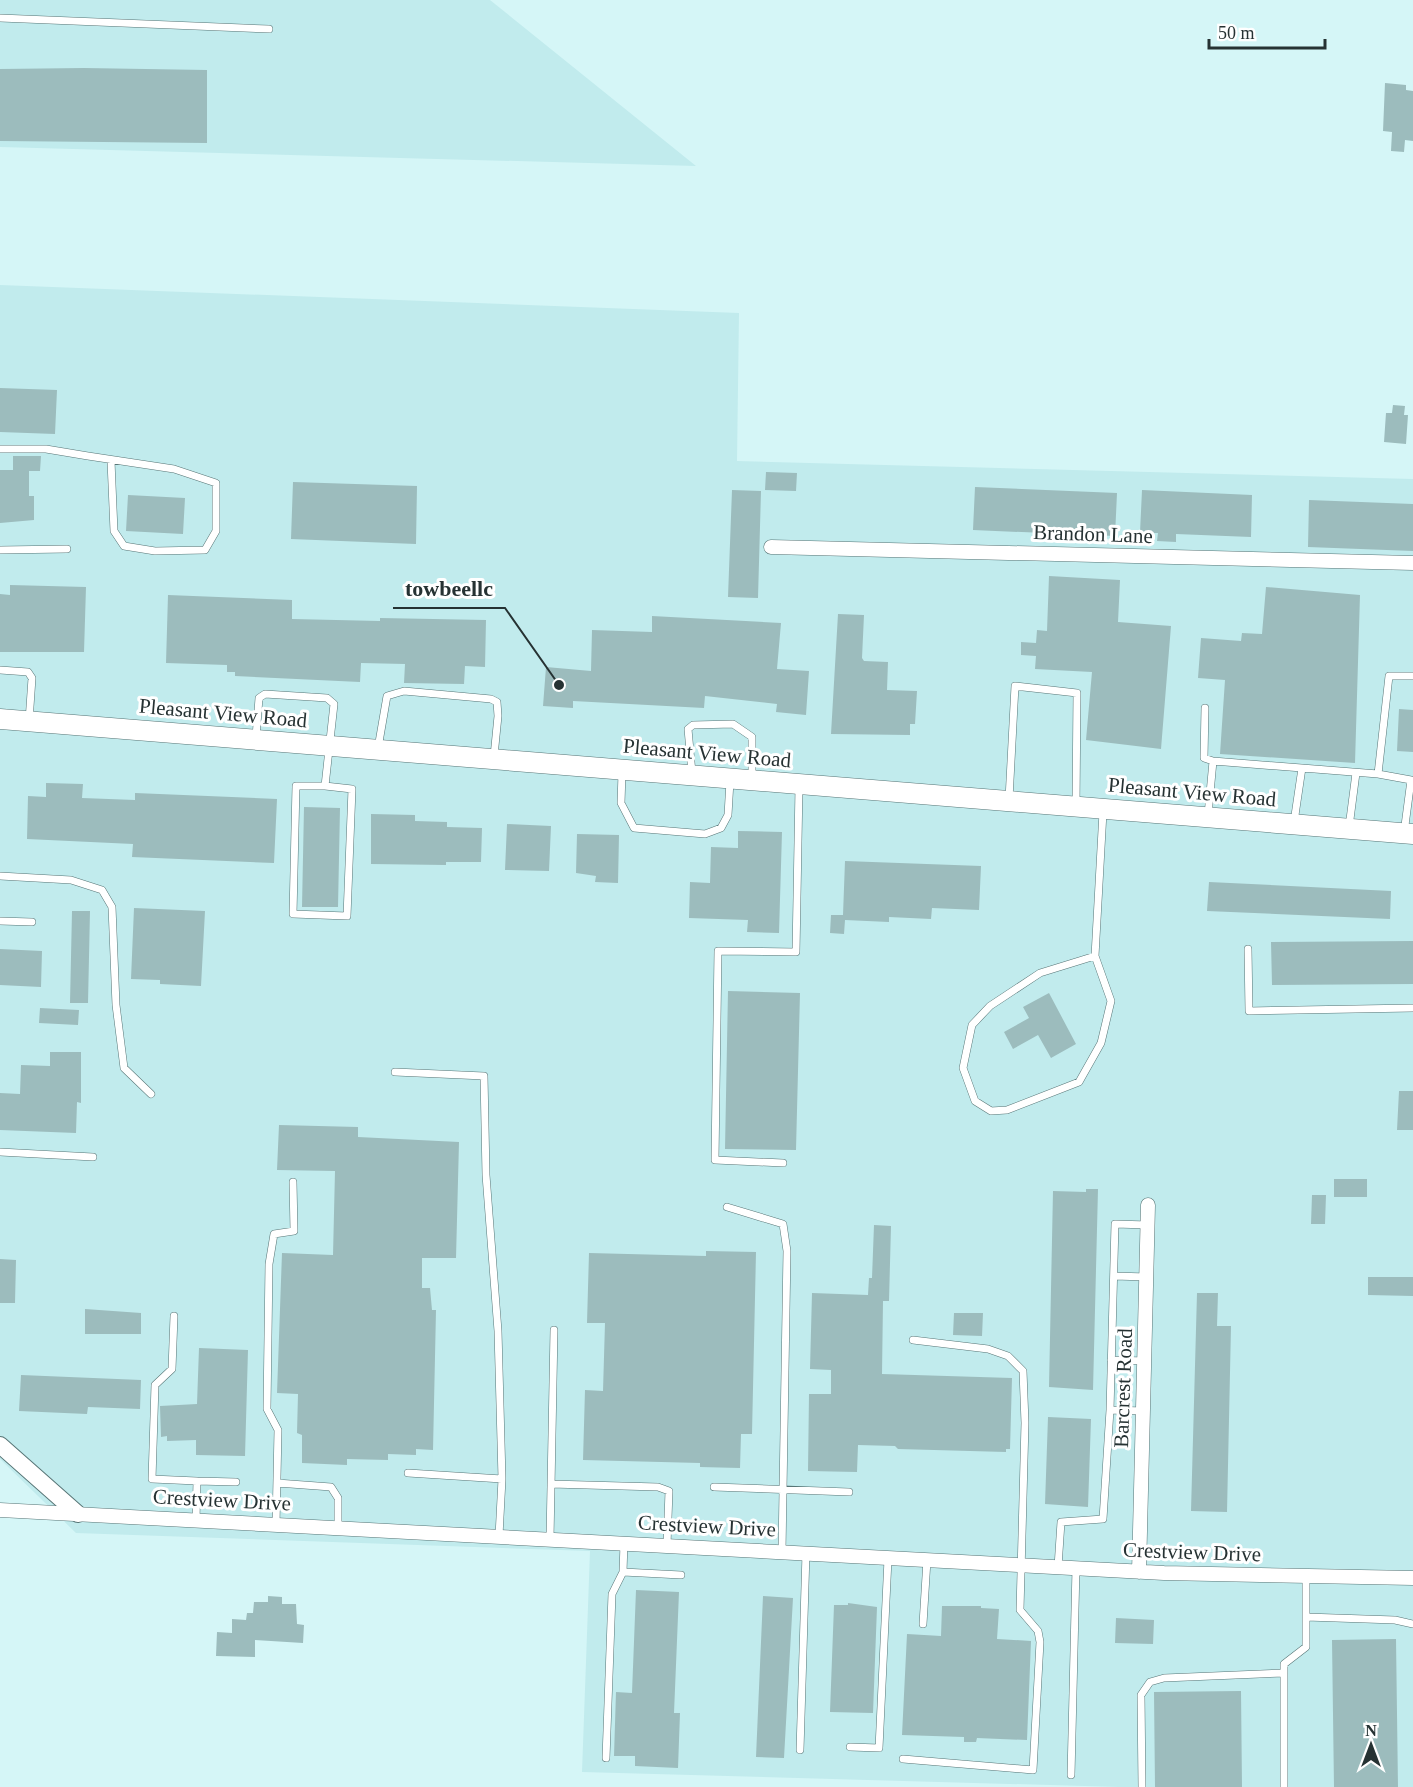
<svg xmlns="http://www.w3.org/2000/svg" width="1413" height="1787" viewBox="0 0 1413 1787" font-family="Georgia,serif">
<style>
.built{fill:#c1ebed}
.building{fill:#9cbcbd}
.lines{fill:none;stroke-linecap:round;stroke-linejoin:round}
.service-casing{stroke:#577576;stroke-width:8}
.minor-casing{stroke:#577576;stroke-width:15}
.tertiary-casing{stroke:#577576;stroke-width:18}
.secondary-casing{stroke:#577576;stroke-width:21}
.service{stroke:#fff;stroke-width:7}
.minor{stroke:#fff;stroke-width:14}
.tertiary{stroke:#fff;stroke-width:16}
.secondary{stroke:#fff;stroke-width:20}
.labels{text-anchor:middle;stroke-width:6;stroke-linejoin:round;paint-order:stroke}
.street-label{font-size:21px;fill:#263233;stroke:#fff}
.leader{fill:none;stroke:#263233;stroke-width:2}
.callout-dot{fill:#263233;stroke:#fff;stroke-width:2}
.callout-label{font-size:22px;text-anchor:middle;font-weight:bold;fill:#263233;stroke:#fff;stroke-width:6;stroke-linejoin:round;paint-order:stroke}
</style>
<rect width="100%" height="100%" fill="#d5f6f7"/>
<path class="built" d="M0 0H490L696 166 0 147Z
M0 285 739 313 737 461 1413 479V1787H1119L582 1772 590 1551 76 1533 0 1459Z"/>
<path class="building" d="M84 68 207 70V143L0 141V69Z
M1385 83 1406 85V90L1413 91V141L1405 140 1404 152 1391 151 1392 132 1383 131Z
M0 388 57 390 55 434 0 432Z
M1393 405 1405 406 1404 415H1408L1406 444 1384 442 1386 413H1392Z
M13 456H41L40 471H29V496H34V520L0 523V470H13Z
M766 472 797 473 796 491 765 490Z
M293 482 417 486 416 544 291 539Z
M975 487 1117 493 1115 536 973 530Z
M732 490 761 491 758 598 728 597Z
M1142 490 1252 495 1251 537 1176 534V542L1157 541 1158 533H1140Z
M128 495 185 498 183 534 126 531Z
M1309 500 1413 504V551L1308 547Z
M1049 576 1120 580 1118 622 1171 626 1161 749 1086 740 1092 672 1035 669 1036 656 1021 655V642L1036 643 1037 630 1047 631Z
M10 585 86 587 84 652H0V594L10 595Z
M1266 587 1360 595 1355 763 1220 754 1225 680 1198 678 1201 638 1241 641 1242 633 1262 634Z
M168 595 292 600V619L380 621V618L486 620 485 667 465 666 464 684 404 683 405 664 361 663 360 682 235 676V672H227V665L166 663Z
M838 614 864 615 862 658 864 661 888 662 887 690 917 691 915 724H910V735L831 734Z
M652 616 781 623 777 669 809 671 806 715 776 712 777 704 705 696 704 708 573 701V708L543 706 546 667 591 671 592 630 652 632Z
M1399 709 1413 710V752L1397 751Z
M46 783 83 784 82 798 135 800V793L277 799 274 863 132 857 133 844 27 839 28 796 46 797Z
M304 807 340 808 338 907H302Z
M371 814 415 815V821L447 822V827L482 828 481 862H446V865L371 864Z
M507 824 551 826 549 871 505 870Z
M738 831 782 832 779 933 747 932 748 920 689 918 690 882 710 883 711 847 738 848Z
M577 834 619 835 618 883 595 882 596 876 576 873Z
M845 861 981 866 979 910 932 908 931 919 889 917V922L845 920 844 934 830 933 831 915H843Z
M1209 882 1391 891 1390 919 1207 911Z
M134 908 205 911 201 986 160 984V980L131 979Z
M72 911H90L88 1003H70Z
M1413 941V984L1272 985 1271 942Z
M0 949 42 951 41 987 0 985Z
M728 991 800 993 796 1150 725 1149Z
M1049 993 1076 1044 1051 1058 1038 1035 1013 1049 1004 1032 1029 1018 1023 1007Z
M40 1008 79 1010 78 1025 39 1023Z
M50 1052H81V1103L77 1102 76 1133 0 1130V1093L20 1094 21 1065 50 1066Z
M1399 1091H1413V1130H1397Z
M279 1125 358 1127V1137L459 1142 456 1258H422V1288H430L432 1310H436L433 1450 416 1449V1455L388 1454V1460L347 1459V1465L302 1463V1435L297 1433 298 1394 277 1393 282 1253 333 1255 335 1171 277 1170Z
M1334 1179H1367V1197H1334Z
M1086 1189H1098L1093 1390 1049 1387 1053 1191 1086 1192Z
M1312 1195H1326L1325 1224H1311Z
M874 1225 891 1226 889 1301H883L882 1374 1012 1378 1010 1449H1006V1452L898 1449 895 1446 858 1445 857 1472 808 1471 809 1394H831V1370L810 1369 812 1293 868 1295 869 1278H872Z
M706 1251 756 1252 752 1434H741L740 1468 700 1467V1463L583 1460 585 1390 603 1391 605 1323H587L589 1253 706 1256Z
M0 1259 16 1260 15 1303H0Z
M1368 1277H1413V1296L1368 1295Z
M1197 1293H1218L1217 1326H1231L1227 1512 1191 1511Z
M85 1309 141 1313V1334H85Z
M954 1313H983L982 1336 953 1335Z
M199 1348 248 1350 245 1456 196 1455V1440L167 1441V1436L161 1437 160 1406 197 1404Z
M21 1375 141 1380 140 1409 88 1407 87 1414 19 1411Z
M1048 1417 1091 1419 1088 1507 1045 1504Z
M636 1590 679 1592 674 1713H680L678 1768 635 1766V1756H614L616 1692 632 1693Z
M268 1596 282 1597V1604H296L297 1624 304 1625 303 1643 255 1640V1657L216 1656 217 1632 232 1633V1619L246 1620 247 1613H253L254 1602H268Z
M763 1596 793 1598 784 1758 756 1757Z
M848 1603 877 1607 873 1713 830 1712 834 1605H848Z
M942 1606H981V1608L999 1609 997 1639 1031 1641 1027 1740 977 1738 976 1742H964V1737L902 1735 907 1634 941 1636Z
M1116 1618 1154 1620 1153 1644 1115 1643Z
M1396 1639 1398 1787H1334L1332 1640Z
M1241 1691 1242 1787H1155L1154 1692Z"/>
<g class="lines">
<defs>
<path id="service" d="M0 18 269 29
M0 449H46L88 456 174 469 216 483V531L205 550 155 551 124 546 114 531 111 461
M0 550 67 549
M0 670 28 672 32 678 29 721
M1205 708 1204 758 1213 761 1208 815
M256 737 259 698 265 694 327 698 334 704 325 786H296L293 914 347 916 352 789 325 786
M378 748 387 696 404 691 491 699 497 702 498 716 494 756
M1213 761 1378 774 1389 676H1413
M622 773 621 803 634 828 705 834 721 828 728 815 730 781
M692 773 688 729 693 725 733 724 752 737V778
M1378 774 1411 780 1404 833
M1009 799 1015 686 1077 693 1076 806
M1294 822 1302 768
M1349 827 1356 773
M0 876 71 880 102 890 112 907 116 1005 124 1068 151 1094
M0 921 32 922
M1248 949 1249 1011 1413 1008
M1095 956 1040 973 990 1006 972 1025 963 1068 975 1101 991 1111 1007 1110 1079 1082 1101 1043 1111 1001 1095 956 1103 812
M395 1072 484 1076 486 1175 498 1331 502 1479
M0 1152 93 1157
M783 1163 715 1160 718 951 796 952 799 787
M727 1207 783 1224 787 1251 782 1551
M1114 1276 1147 1277
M174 1316 172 1369 155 1385 152 1479 197 1481 196 1520
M1111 1360 1145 1361
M1144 1411 1110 1410 1115 1224 1148 1225
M408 1473 502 1479 499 1536
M197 1481 236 1482
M277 1483 331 1487 338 1498V1528
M551 1484 658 1487 669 1491 667 1545
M714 1487 849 1492
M276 1525 278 1430 267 1409 269 1264 274 1234 294 1231 293 1182
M550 1539 554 1330
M624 1543 623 1572 681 1575
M1058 1567 1061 1522 1103 1519 1110 1410
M1306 1617 1395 1620 1413 1624
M923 1624 927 1560
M850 1747 879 1748 888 1559
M800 1750 806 1553
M606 1758 612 1594 623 1572
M903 1759 1033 1770 1040 1642 1038 1631 1020 1610 1025 1423 1023 1371 1008 1356 988 1349 913 1340
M1071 1775 1076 1568
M1142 1787 1141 1695 1150 1682 1164 1678 1284 1673
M1284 1787V1664L1306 1647V1576"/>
<path id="minor" d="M771 547 1413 563
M0 1510 1164 1573 1413 1578
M1139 1572 1148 1205"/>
<path id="tertiary" d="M0 1445 78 1514"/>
<path id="secondary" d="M0 719 1413 834"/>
</defs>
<use href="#service" class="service-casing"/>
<use href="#minor" class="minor-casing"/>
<use href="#tertiary" class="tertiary-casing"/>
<use href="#secondary" class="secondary-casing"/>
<use href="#service" class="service"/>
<use href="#minor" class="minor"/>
<use href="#tertiary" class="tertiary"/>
<use href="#secondary" class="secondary"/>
</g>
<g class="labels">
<g class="street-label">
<text transform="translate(1093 534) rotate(2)" y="7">Brandon Lane</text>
<text transform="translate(223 713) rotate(5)" y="7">Pleasant View Road</text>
<text transform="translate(707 753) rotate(5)" y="7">Pleasant View Road</text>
<text transform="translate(1192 792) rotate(5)" y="7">Pleasant View Road</text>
<text transform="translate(1123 1388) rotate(-88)" y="7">Barcrest Road</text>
<text transform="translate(222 1500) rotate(3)" y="7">Crestview Drive</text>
<text transform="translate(707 1526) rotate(3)" y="7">Crestview Drive</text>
<text transform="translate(1192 1552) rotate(2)" y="7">Crestview Drive</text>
</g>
</g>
<path class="leader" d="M559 685L505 608H393"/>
<circle class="callout-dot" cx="559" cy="685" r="6"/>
<g class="callout-label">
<text x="449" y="596">towbeellc</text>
</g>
<g transform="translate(1371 1745)" stroke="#ffffff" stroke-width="4.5" paint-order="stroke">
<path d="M0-4.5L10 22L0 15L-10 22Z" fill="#263233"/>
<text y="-9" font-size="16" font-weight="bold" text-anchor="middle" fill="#263233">N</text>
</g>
<path d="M1209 39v9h116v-9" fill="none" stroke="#263233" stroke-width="3"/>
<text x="1218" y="39" font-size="18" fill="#263233" stroke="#ffffff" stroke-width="4.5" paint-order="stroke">50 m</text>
</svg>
